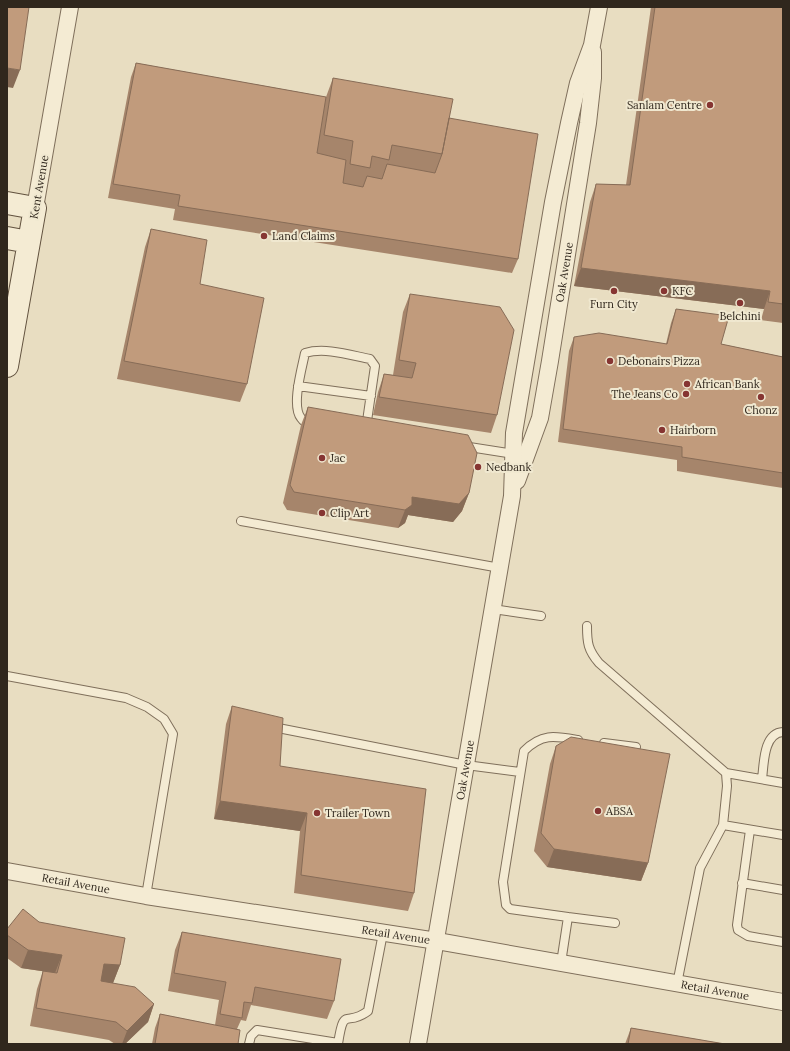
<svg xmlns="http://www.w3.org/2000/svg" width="790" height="1051" viewBox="0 0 790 1051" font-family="Lora,serif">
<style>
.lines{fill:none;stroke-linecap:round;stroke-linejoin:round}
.service-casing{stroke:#7f6f5b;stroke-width:10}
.minor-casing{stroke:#7f6f5b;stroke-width:18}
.secondary-casing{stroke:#61513e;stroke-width:24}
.service{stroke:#f4ebd3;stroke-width:8}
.minor{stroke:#f4ebd3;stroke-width:16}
.secondary{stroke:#f4ebd3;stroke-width:22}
.wall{fill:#a6856b}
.shaded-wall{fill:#876c57}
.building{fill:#c19b7c;stroke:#876c57}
.poi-dot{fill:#863532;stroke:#f0e8d0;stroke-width:1.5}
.labels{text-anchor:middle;stroke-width:4;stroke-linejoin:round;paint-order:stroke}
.poi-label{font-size:11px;fill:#30271d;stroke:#f0e8d0;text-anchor:start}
.street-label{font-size:11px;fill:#30271d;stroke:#f0e8d0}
</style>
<rect width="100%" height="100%" fill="#e8ddc1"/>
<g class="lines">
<defs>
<path id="service" d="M298 386 371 396
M311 425C308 424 303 421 301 418 291 406 302 368 305 353 325 347 350 355 370 359L375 366 366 428
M463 446 514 454
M241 521 500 568
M493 609 541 616
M587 626C587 643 588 650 599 663L726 773 727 786 723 825 700 868 677 984
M7 676 126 698 147 707 164 719 173 734 146 896
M273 727 466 765 520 772
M604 743 636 747
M726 773 783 783
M762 779C764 765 763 733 783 732
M723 825 783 835
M750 830 737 925 738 930 748 936 783 942
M742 883 783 890
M568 917 510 909 506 905 503 882 524 751C542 733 555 736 578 740
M561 963 568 917 615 923
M249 1044 251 1036 257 1030 338 1043
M338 1044C344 1004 346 1028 368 1011L383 933"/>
<g id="minor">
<path d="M35 208 70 7"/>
<path id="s1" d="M517 481 540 418 550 361 588 123 593 78V52"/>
<path id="s2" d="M7 871 146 896 437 941 783 1002"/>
<path id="s3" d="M418 1044 512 496 514 433 553 202 569 123 578 83 592 45 599 7"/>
</g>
<path id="secondary" d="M7 203 35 208 7 366
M7 238 29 242"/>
</defs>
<use href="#service" class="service-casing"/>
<use href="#minor" class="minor-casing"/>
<use href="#secondary" class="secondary-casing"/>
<use href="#service" class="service"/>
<use href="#minor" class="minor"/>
<use href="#secondary" class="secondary"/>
</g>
<path class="wall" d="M651 7H783V323L761 320 764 309 574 286 590 202 596 184 626 185Z
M136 63 326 97 333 78 449 118 518 259 512 273 173 220 175 209 108 198 131 77Z
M151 229 200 284 247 384 240 402 117 379 145 247Z
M410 294 497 415 491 433 373 415 378 392 384 374 393 375 403 312Z
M676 309 721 344 783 357V488L677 471V460L558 442 569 351 574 337 666 344 671 323Z
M308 407 469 493 462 511 453 522 408 515 405 523 398 528 287 510 283 503 301 425Z
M232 706 280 766 414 893 408 911 294 893 300 831 214 819 226 724Z
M556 746 648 863 641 881 547 867 534 851 550 764Z
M39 922 120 965 113 983 154 1004 148 1022 125 1044H115L109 1040 30 1026 37 989 43 971 55 973 21 968 7 958V929Z
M182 932 334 1001 327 1019 251 1005 246 1021 241 1020 237 1029 238 1044H152L155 1028 160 1014 215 1025 219 1000 168 991 175 950Z
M631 1028 725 1044H625Z"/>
<path class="shaded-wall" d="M7 68 20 70 13 88 7 87Z
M581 268 770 291 764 309 574 286Z
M469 493 462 511 453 522 408 515 405 523 398 528 405 510 412 497Z
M220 801 307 813 300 831 214 819Z
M554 849 648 863 641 881 547 867Z
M28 950 62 955 55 973 21 968Z
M104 964 120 965 113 983 97 982Z
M154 1004 148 1022 125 1044H122L127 1031Z"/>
<path class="building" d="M7 7H29L20 70 7 68Z
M655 7H783V304L768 302 770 291 581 268 596 184 630 185Z
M136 63 326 97 317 153 346 160 343 183 363 187 367 176 382 179 387 164 435 173 442 154 449 118 538 134 518 259 178 206 180 195 113 184Z
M333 78 453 99 442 154 392 145 389 160 372 156 370 168 350 164 353 141 324 135Z
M151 229 207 240 200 284 264 298 247 384 124 361Z
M410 294 500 307 514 330 497 415 379 397 384 374 412 378 416 363 399 360Z
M676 309 729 316 721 344 783 357V473L682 457V447L563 429 574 337 599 333 667 344Z
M308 407 468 435 477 453 469 493 459 504 412 497V505L405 510 294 492 290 485Z
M232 706 283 718 280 766 426 789 414 893 301 875 307 813 220 801Z
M571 737 670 754 648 863 554 849 541 833 556 746Z
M23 909 39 922 125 938 120 965 104 964 101 981 135 987 154 1004 127 1031 116 1022 36 1008 43 971 57 973 62 955 28 950 7 935V929Z
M182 932 341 959 334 1001 255 987 252 1003 244 1002 242 1018 220 1014 226 982 174 973Z
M160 1014 240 1030 238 1044H155Z
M631 1028 725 1044H628Z"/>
<g class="poi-dot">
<circle cx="710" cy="105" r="4"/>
<circle cx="264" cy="236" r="4"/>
<circle cx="614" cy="291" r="4"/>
<circle cx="664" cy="291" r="4"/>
<circle cx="740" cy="303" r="4"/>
<circle cx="610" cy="361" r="4"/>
<circle cx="687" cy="384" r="4"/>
<circle cx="686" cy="394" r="4"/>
<circle cx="761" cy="397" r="4"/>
<circle cx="662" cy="430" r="4"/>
<circle cx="322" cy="458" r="4"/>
<circle cx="478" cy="467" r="4"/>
<circle cx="322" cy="513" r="4"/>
<circle cx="598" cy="811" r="4"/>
<circle cx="317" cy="813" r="4"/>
</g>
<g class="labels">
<g class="poi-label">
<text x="702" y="109" text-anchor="end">Sanlam Centre</text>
<text x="272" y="240">Land Claims</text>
<text x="672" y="295">KFC</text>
<text x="614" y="308" text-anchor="middle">Furn City</text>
<text x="740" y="320" text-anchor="middle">Belchini</text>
<text x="618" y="365">Debonairs Pizza</text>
<text x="695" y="388">African Bank</text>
<text x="678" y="398" text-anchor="end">The Jeans Co</text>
<text x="761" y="414" text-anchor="middle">Chonz</text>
<text x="670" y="434">Hairborn</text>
<text x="330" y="462">Jac</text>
<text x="486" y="471">Nedbank</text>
<text x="330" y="517">Clip Art</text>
<text x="606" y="815">ABSA</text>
<text x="325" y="817">Trailer Town</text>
</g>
<g class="street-label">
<text transform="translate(39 187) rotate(-80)" y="4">Kent Avenue</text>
<text dy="4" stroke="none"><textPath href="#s1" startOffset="215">Oak Avenue</textPath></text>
<text dy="4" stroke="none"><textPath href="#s3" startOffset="278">Oak Avenue</textPath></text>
<text dy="4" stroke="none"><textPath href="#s2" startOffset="70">Retail Avenue</textPath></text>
<text dy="4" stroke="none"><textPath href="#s2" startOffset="394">Retail Avenue</textPath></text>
<text dy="4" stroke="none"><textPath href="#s2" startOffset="718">Retail Avenue</textPath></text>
</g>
</g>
<rect width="790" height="1051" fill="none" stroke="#30271d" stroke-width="16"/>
</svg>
